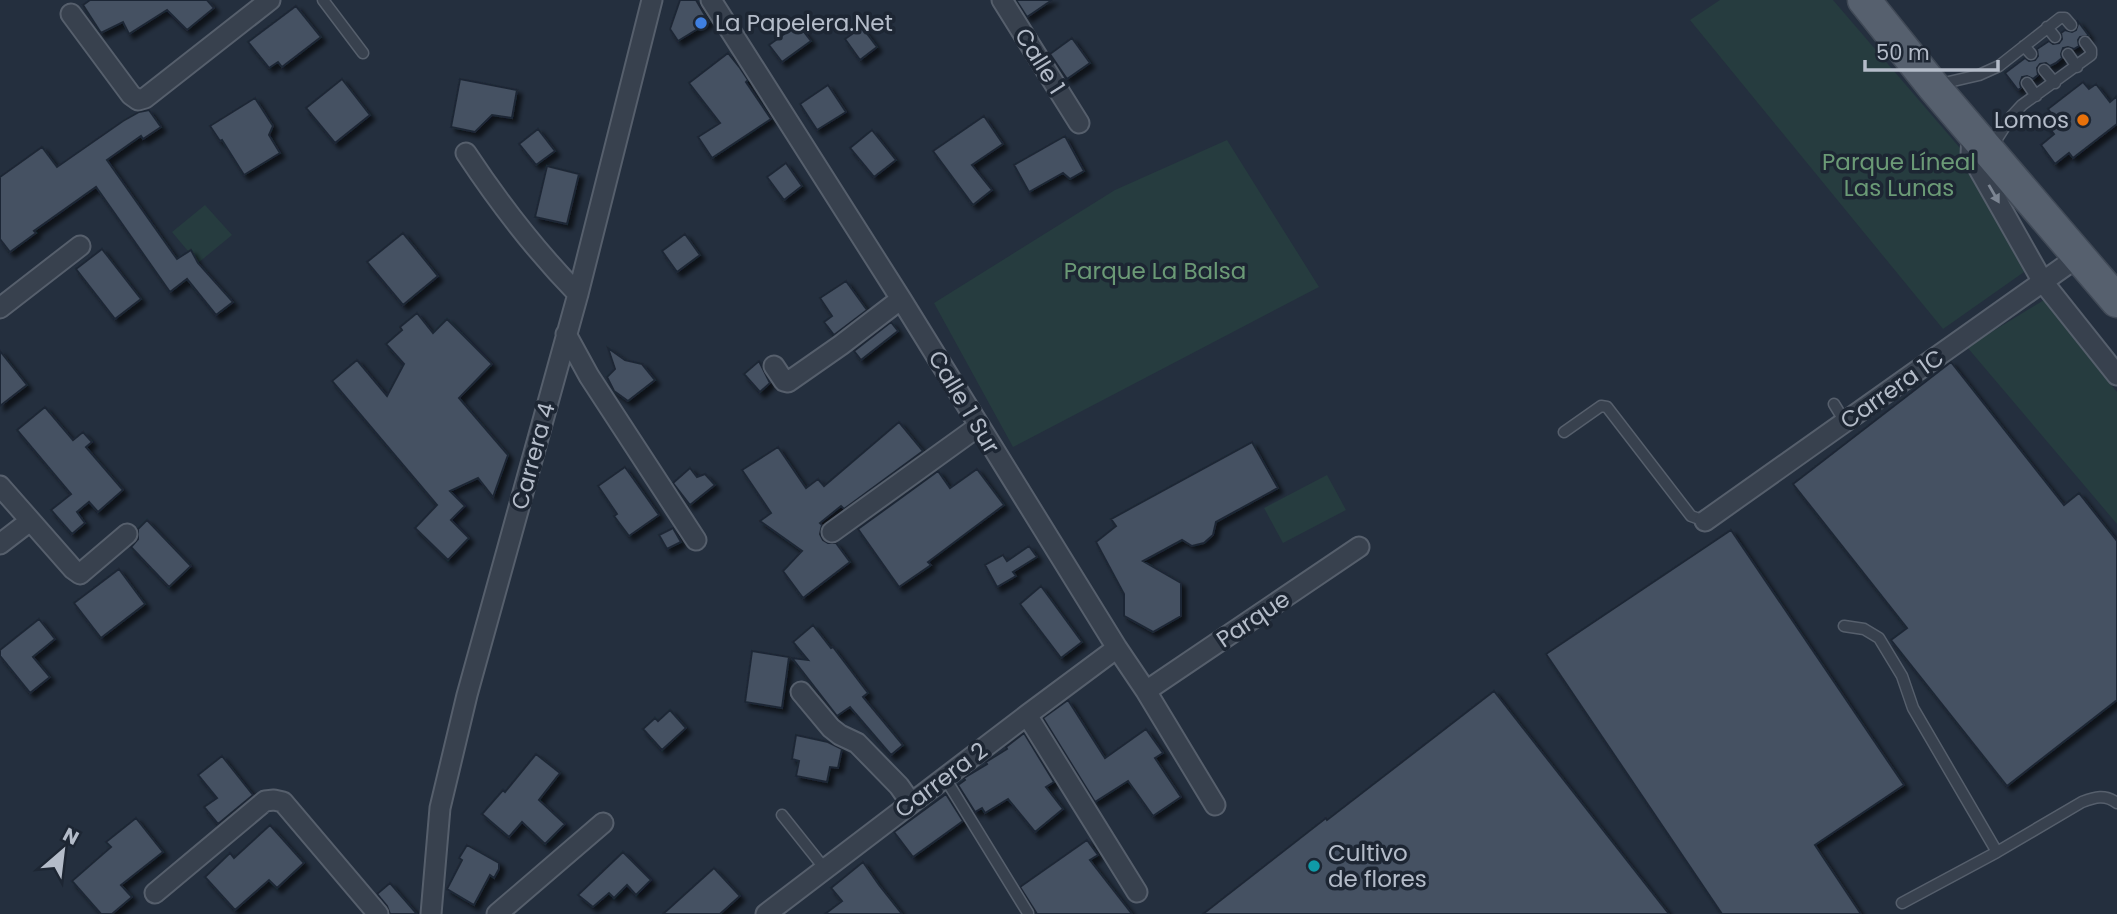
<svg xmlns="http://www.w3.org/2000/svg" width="2117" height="914" viewBox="0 0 2117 914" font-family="Poppins,sans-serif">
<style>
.green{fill:#263c3f}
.building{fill:#455162;stroke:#1f2835;stroke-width:2;filter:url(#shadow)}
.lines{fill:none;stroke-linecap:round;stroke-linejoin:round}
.service-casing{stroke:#565f6c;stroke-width:13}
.minor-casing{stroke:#565f6c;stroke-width:23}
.primary-casing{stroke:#414a57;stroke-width:35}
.service{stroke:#38414e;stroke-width:10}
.minor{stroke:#38414e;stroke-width:19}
.primary{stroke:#56606e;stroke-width:32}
.oneway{fill:#7c8592}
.shop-dot{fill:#3f7fe0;stroke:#1d2633;stroke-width:2.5}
.food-dot{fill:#e8710a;stroke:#1d2633;stroke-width:2.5}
.culture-dot{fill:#0f9aa8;stroke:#1d2633;stroke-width:2.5}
.labels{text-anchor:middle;stroke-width:7;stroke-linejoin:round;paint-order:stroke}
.poi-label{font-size:23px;fill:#b4bcc9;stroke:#1d2633;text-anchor:start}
.street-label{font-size:23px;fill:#b4bcc9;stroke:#1d2633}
.park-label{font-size:23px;fill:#6b9a76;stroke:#1d2633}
</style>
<defs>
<filter id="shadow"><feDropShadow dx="4.5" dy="4.5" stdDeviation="2" flood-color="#0009"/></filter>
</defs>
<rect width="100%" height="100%" fill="#242f3e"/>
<path class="green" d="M1720 0H1833L1960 148 2024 272 1943 329 1690 20Z
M1227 140 1319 287 1013 447 934 303 1115 190Z
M205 205 232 235 198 263 172 232Z
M2044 300 2117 392V524L1967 347Z
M1327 475 1346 510 1283 543 1264 508Z"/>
<path class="building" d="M90 0H207L214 8 187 30 167 10 129 34 123 22 101 33 83 5Z
M680 0H696L709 22 678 41 670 29Z
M1016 0H1052L1027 17Z
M296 6 321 37 282 67 278 62 269 68 248 42Z
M2077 20 2089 36 2080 37 2078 40 2079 46 2074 49 2068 47 2063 48 2061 54 2062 58 2056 63 2050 66 2046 63 2040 64 2037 68 2038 75 2033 79 2027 76 2022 77 2020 83 2021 88 2018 90 2005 73 2025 58 2029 61 2035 60 2038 56 2037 49 2049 41 2053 44 2059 43 2062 39 2061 33 2065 30 2072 32 2076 30 2078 24Z
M798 24 811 41 782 62 769 45Z
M862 27 877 47 860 60 845 39Z
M1072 38 1090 63 1067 79 1050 54Z
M728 53 740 68 748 80 746 82 771 119 712 158 698 137 720 123 689 83Z
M342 79 370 115 335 143 306 108Z
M460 79 517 90 512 118 492 115 475 132 451 127Z
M2083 82 2089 89 2096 84 2110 102 2117 96V124L2073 158 2069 153 2055 164 2041 145 2054 134 2045 123 2054 117 2048 109Z
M828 85 846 112 817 130 800 104Z
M255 98 273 126 269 135 280 153 244 175 222 140 220 141 210 126Z
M149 110 161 127 143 139 141 136 107 160 177 259 191 250 198 263 233 302 216 315 187 279 170 292 96 187 34 231 36 233 10 252 0 239V177L42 147 57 167 123 121 139 112Z
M984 116 1003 144 972 165 992 190 973 205 933 151Z
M538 129 555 151 536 165 519 144Z
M872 130 896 160 874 177 850 148Z
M1065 136 1084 171 1070 179 1063 173 1029 192 1014 165Z
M786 163 802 186 784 200 767 177Z
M547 166 579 174 567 224 535 217Z
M403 233 438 276 403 305 367 262Z
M685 234 700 255 677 272 662 251Z
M102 249 141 299 115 319 76 269Z
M846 281 867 310 834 335 824 322 832 316 820 298Z
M417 313 433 333 447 319 492 364 459 398 508 455 493 497 478 478 450 491 465 506 451 520 469 538 448 560 415 528 437 505 332 381 357 360 387 396 404 364 386 344 402 330 400 327Z
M891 322 898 331 861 360 854 351Z
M608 348 625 360 642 364 655 380 628 401 614 391 607 377 615 369Z
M0 351 27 385 0 406Z
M759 361 770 383 760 392 744 374Z
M1951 362 2064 505 2079 493 2117 541V700L2007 786 1891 640 1907 628 1793 484Z
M45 407 73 440 83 432 92 442 86 447 123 490 98 512 89 502 77 512 85 523 72 534 51 510 71 494 17 430Z
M899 422 923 451 844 509 841 506 820 523 822 525 820 534 823 540 828 543H836L850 562 803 598 783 571 802 551 760 521 771 513 742 470 778 447 806 488 818 479 824 486Z
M1252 442 1278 488 1216 522 1213 535 1204 543 1192 546 1182 540 1143 561 1181 583V616L1153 632 1124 616V594L1096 542 1116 526 1111 519Z
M625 467 659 515 629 536 614 516 617 514 598 486Z
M690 468 697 477 705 474 715 485 690 505 673 483Z
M977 469 1004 505 928 562 931 565 899 587 858 529 938 471 950 488Z
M147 520 191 566 169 587 131 547 138 539V529Z
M673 528 681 542 667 549 659 535Z
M1731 530 1904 785 1815 845 1861 914H1722L1546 654Z
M1029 546 1037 557 1013 572 1016 576 997 587 985 565 1003 555 1007 561Z
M119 569 145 604 101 638 74 603Z
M1041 586 1082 642 1061 658 1020 604Z
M39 619 55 639 33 657 50 677 30 693 0 656V650Z
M813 625 831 648 833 647 868 693 863 697 903 745 891 755 850 707 837 716 792 658 808 660 793 642Z
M752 651 789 657 782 708 745 702Z
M1494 691 1669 914H1203L1326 818 1327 820Z
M1068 700 1105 758 1146 729 1163 753 1155 758 1181 797 1153 816 1128 781 1095 802 1043 718Z
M670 710 686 728 662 750 643 729 655 718 658 721Z
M1024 733 1054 782 1046 787 1063 809 1035 832 1008 799 985 813 982 808 975 812 958 785 965 780 964 778 987 764 986 762 1007 749 1006 747Z
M796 735 828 742 842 749 838 768 830 767 827 782 796 776 799 761 792 759Z
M536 754 560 773 539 800 565 824 545 844 522 822 509 837 482 814 503 790 505 792Z
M222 756 253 795 218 824 204 807 217 798 198 775Z
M946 794 963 821 913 857 894 832Z
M136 818 163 852 121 885 132 897 112 914H101L72 881 111 847 106 842Z
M270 825 304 863 277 888 269 880 235 910 205 877 230 853 234 858Z
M1087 840 1098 855 1090 860 1132 914H1037L1020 887Z
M467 845 499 863V869L494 878 490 875 474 905 447 889 462 860 459 858Z
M623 852 651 880 636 895 627 885 614 898 609 893 593 907 578 895Z
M863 862 879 885 902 914H825L842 901 831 888Z
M714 868 740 896 720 914H663Z
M390 883 417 914H390L387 906 377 894Z"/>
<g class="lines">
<defs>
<path id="service" d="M323 0 363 53
M2047 27 2055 37
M2024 46 2031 54
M2068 54 2077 67
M2044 70 2055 83
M2027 83 2036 96
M1940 84 1979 75 1999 66 2060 18H2065L2071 25
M1991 148 2011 117 2022 105 2091 55V50L2085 42
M1834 404 1845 422
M1564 432 1601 406 1607 407 1691 516 1705 521
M1844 626 1864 629 1879 638 1902 676 1913 708 1997 852
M945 778 1028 913
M782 815 825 869
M1902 903 1997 852 2082 802C2095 797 2105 794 2117 803"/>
<path id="minor" d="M711 0 901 299 1117 648 1146 691 1215 805
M1002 0 1079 123
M71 14 131 95 138 100 145 98 270 0
M1972 132 1971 155 2043 282 2117 375
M466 153C499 203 536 251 578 294
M0 308 80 246
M566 334 589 376 696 540
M774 366 784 381 788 382 841 345 901 299
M0 486 73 569 80 574 127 534
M1705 521 2079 256
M832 532 979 426
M0 544 30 521
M1146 691 1359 547
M801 692 831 728 840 735 857 743 899 786 911 803
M1027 715 1137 892
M155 893 265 801 274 800 283 802 378 914
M431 914 440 808 467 695 578 294 652 0
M497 914 603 823
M766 914 1027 715 1117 648"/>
<path id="primary" d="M1864 0 1933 86 2117 301"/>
</defs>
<use href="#service" class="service-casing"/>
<use href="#minor" class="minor-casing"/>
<use href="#primary" class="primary-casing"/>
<use href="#service" class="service"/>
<use href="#minor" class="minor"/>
<use href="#primary" class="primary"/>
</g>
<defs><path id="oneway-solid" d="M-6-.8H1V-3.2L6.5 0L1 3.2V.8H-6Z" transform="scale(1.75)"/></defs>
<use class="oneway" href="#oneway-solid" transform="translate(1994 194) rotate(60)"/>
<circle class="shop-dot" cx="701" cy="23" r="7"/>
<circle class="food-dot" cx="2083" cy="120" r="7"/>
<circle class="culture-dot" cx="1314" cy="866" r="7"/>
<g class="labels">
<g class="poi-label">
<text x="715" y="31">La Papelera.Net</text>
<text x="2069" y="128" text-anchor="end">Lomos</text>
<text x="1328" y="861">Cultivo<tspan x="1328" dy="26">de flores</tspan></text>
</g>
<g class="street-label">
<text transform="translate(1040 61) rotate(58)" y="8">Calle 1</text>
<text transform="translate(1892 389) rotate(-35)" y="8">Carrera 1C</text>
<text transform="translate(964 402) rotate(59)" y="8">Calle 1 Sur</text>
<text transform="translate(533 456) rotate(-75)" y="8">Carrera 4</text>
<text transform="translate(1253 619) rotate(-34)" y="8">Parque</text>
<text transform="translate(941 780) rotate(-37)" y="8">Carrera 2</text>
</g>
<g class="park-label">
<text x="1899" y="170">Parque Líneal<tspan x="1899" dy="26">Las Lunas</tspan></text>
<text x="1155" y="279">Parque La Balsa</text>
</g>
</g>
<g transform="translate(63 851) rotate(28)" stroke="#1d2633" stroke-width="5" paint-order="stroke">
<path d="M0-5L12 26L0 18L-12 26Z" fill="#b4bcc9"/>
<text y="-10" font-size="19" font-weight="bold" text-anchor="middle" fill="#b4bcc9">N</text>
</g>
<path d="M1865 60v10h133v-10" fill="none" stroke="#b4bcc9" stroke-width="3.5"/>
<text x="1876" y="60" font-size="21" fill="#b4bcc9" stroke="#1d2633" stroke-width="5" paint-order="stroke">50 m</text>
</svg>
